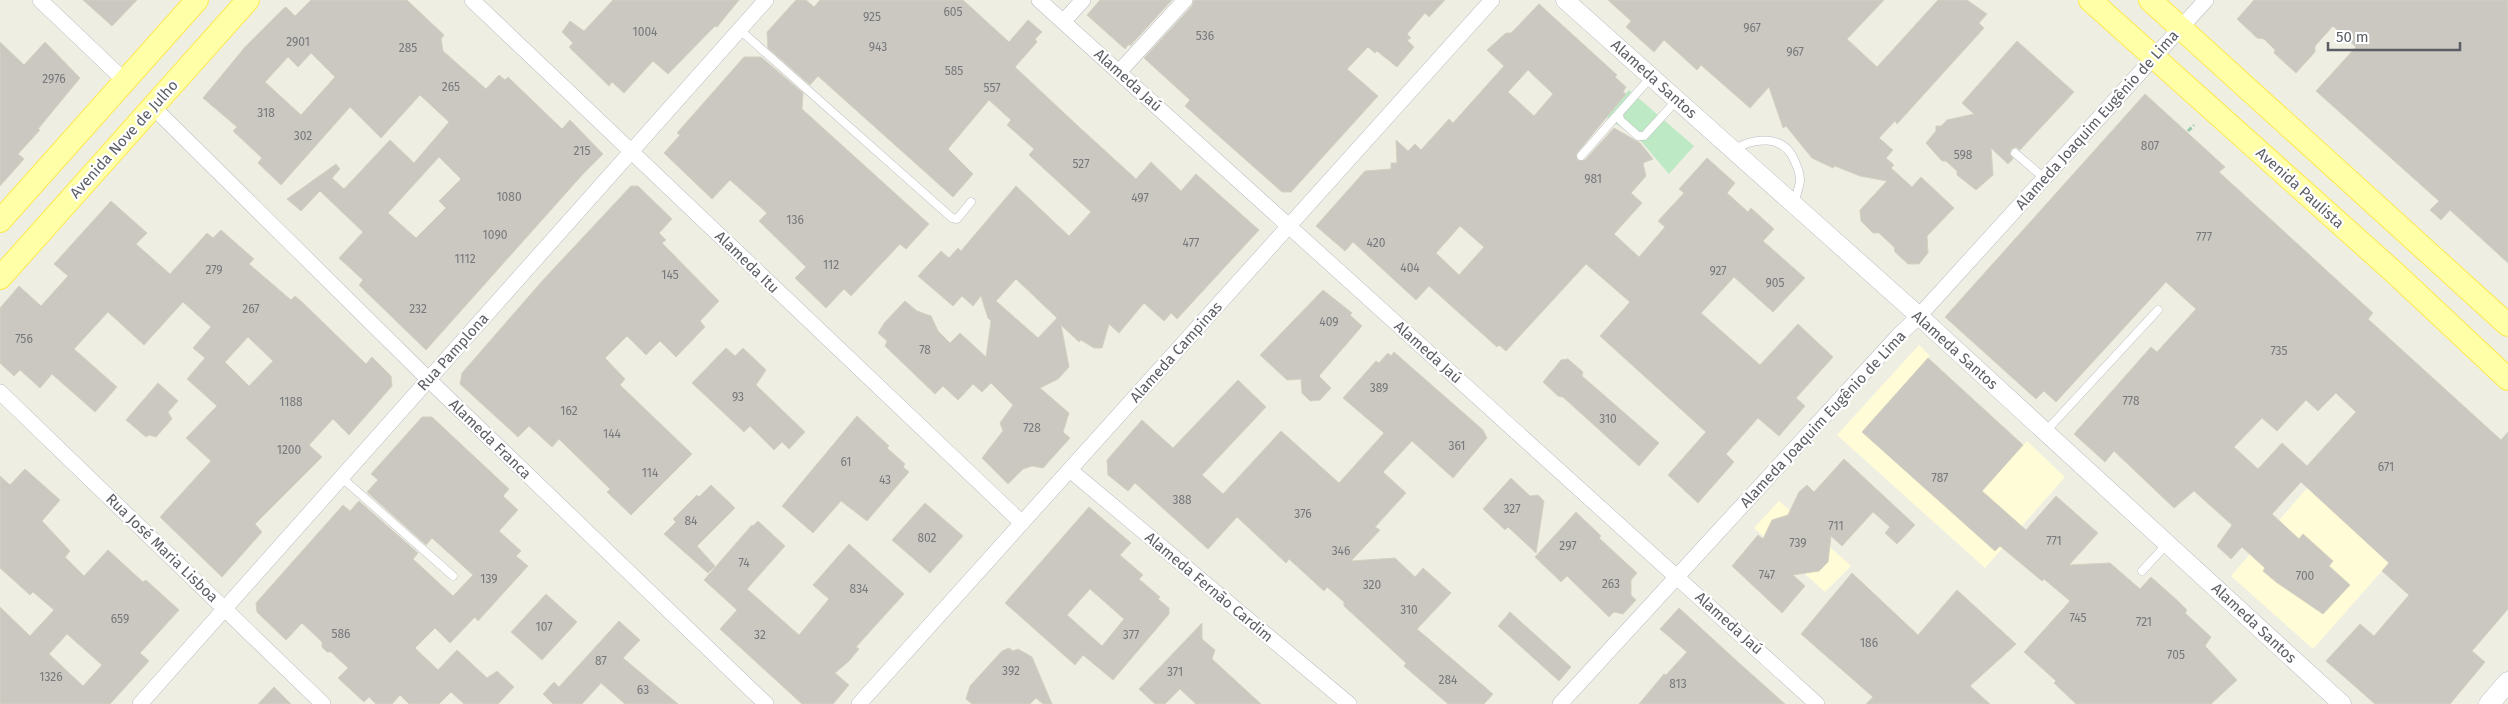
<svg xmlns="http://www.w3.org/2000/svg" width="2508" height="704" viewBox="0 0 2508 704" font-family="'Fira Sans',sans-serif">
<style>
.commercial{fill:#fffcd7}
.green{fill:#bde9c4}
.building{fill:#cac8c0;stroke:#d4d1c0;fill-rule:evenodd}
.lines{fill:none;stroke-linecap:round;stroke-linejoin:round}
.service-casing{stroke:#babcc3;stroke-width:9}
.minor-casing{stroke:#babcc3;stroke-width:16}
.tertiary-casing{stroke:#babcc3;stroke-width:19}
.secondary-casing{stroke:#bdbfc7;stroke-width:21}
.primary-casing{stroke:#fce84e;stroke-width:24}
.path{stroke:#95caad;stroke-width:3;stroke-dasharray:5 2.5;stroke-linecap:butt}
.service{stroke:#fff;stroke-width:8}
.minor{stroke:#fff;stroke-width:15}
.tertiary{stroke:#fff;stroke-width:18}
.secondary{stroke:#fff;stroke-width:20}
.primary{stroke:#ffffa7;stroke-width:22}
.labels{text-anchor:middle;stroke-width:4.5;stroke-linejoin:round;paint-order:stroke}
.number-label{font-size:12px;fill:#77787c}
.street-label{font-size:15px;fill:#5b5e65;stroke:#fff}
</style>
<rect width="100%" height="100%" fill="#efeee3"/>
<path class="commercial" d="M1919 345 1930 356 1891 400 1986 486 2027 441 2065 477 1985 568 1837 435Z
M2307 488 2389 563 2313 649 2231 576Z
M1779 501 1851 566 1825 592 1754 528Z"/>
<path class="green" d="M1629 90 1694 146 1669 174 1640 140 1606 117Z"/>
<path class="building" d="M83 0H137L112 26Z
M311 0H407L444 35 441 39 443 51 486 89 499 75 505 80 508 77 562 129 570 120 603 154 583 174 426 350 359 285 363 280 339 258 363 232 320 191 301 211 287 199 336 164 340 169 332 178 344 189 390 140 414 163 449 122 420 95 381 138 350 107 281 185 258 163 262 158 233 131 237 127 203 98 245 47 283 9 286 7 295 16ZM311 53 335 77 301 115 265 82 288 57 298 67ZM439 157 461 179 439 201 446 208 416 238 388 213Z
M613 0H739L717 27 715 26 668 74 653 61 624 93 612 82 609 86 569 47 573 43 562 32 570 21 584 31Z
M796 0H806L814 7 820 0H963L1009 42 1028 20 1042 32 1035 39 1037 42 1015 67 1078 126 1136 179 1151 162 1181 191 1196 174 1259 230 1177 319 1171 313 1164 321 1144 303 1119 333 1109 324 1102 348H1094L1081 340 1079 342 1061 325 1069 367 1058 379 1040 388 1069 413 1063 432 1070 438 1043 468 1032 466 1023 469 1008 484 982 458 1003 431 1000 423 1013 405 991 383 982 392 973 384 958 400 943 386 935 394 885 346 887 341 878 333 885 322 905 301 917 311 931 316 938 331 950 343 960 333 986 357 991 321 988 318 981 296 973 306 962 296 953 306 918 276 941 251 949 258 958 248 961 251 1016 186 1069 236 1091 212 1029 155 1034 149 1007 125 1011 120 989 100 948 149 973 174 953 197 818 76 810 85 768 48 767 32ZM1016 279 1057 318 1038 338 996 301Z
M1100 0H1172L1130 46 1129 44 1125 49 1087 15Z
M1194 0H1445L1429 17 1425 13 1407 34 1411 38 1407 40 1414 47 1397 67 1377 51 1375 53 1368 47 1347 69 1378 96 1291 192H1282L1185 106 1190 100 1144 58 1192 6Z
M1608 0H1884L1847 39 1877 67 1938 0H1967L1987 14 1979 23 1984 28 1897 124 1895 121 1879 138 1893 150 1886 158 1894 165 1891 168 1912 187 1921 177 1954 208 1927 236 1928 253 1919 264H1908L1895 252 1894 247 1879 233H1873L1861 221 1860 210 1887 181 1860 176 1835 166 1833 168 1812 158 1786 126 1783 128 1769 87 1750 108 1701 65 1697 70 1664 40 1654 52 1626 27 1631 21Z
M2254 0H2508V263L2450 210 2441 220 2430 210 2439 201 2316 91 2356 47 2333 26 2315 46V52L2296 73 2274 53 2275 50 2264 39 2257 38 2237 19Z
M1539 4 1617 75 1615 77 1626 87 1623 92 1626 94 1577 153V160H1585L1614 128 1640 143 1653 159 1643 163 1646 176 1631 193 1642 203 1614 234 1639 257 1665 227 1658 221 1684 193 1679 189 1707 158 1735 183 1727 193 1748 212 1751 208 1774 229 1763 241 1805 278 1773 312 1734 277 1701 313 1760 365 1798 324 1833 357 1796 398 1805 406 1779 436 1758 418 1726 454 1734 462 1698 503 1668 475 1706 432 1600 336 1630 302 1586 264 1506 351 1499 345 1497 347 1429 286 1416 300 1353 242 1345 251 1316 226 1365 171 1391 169V163H1397L1396 140 1408 151 1415 144 1421 150 1449 119 1453 123 1504 66 1487 50 1506 33H1511ZM1528 70 1553 94 1534 116 1508 92ZM1460 226 1484 247 1459 275 1436 253Z
M2017 41 2074 92 2020 150 2016 147 2011 149 2010 154 2013 159 2008 164 1991 148 1993 175 1976 190 1957 175V171L1946 161H1942L1926 143 1936 131V126H1941L1947 120 1974 114 1962 103Z
M0 42 24 65 45 42 80 78 38 129 40 130 18 154 24 159 0 186Z
M744 57H761L803 93 802 109 929 224 906 249 900 244 851 296 844 289 826 308 795 278 806 267 759 221 767 213 730 180 712 199 664 153 680 135 677 133Z
M2145 94 2225 167 2219 172 2373 313 2368 319 2501 440 2508 432V609L2472 651 2485 662 2450 704H2375L2326 661 2360 624 2374 636 2409 595 2382 571 2389 563 2301 482 2272 514 2299 539 2303 534 2333 561 2329 566 2350 585 2323 614 2276 582 2263 571 2265 568 2242 547 2231 559 2217 546 2232 525 2194 491 2174 508 2114 451 2105 462 2074 434 2151 347 2157 352 2196 309 2166 282 2056 402 2044 391 2036 399 1945 317ZM2336 393 2356 412 2307 466 2282 443 2258 469 2234 447 2262 418 2277 431 2306 400 2318 411Z
M631 186H638L672 219 659 233 666 240 662 243 719 301 700 321 705 327 676 357 660 341 646 355 627 336 605 358 625 379 620 385 692 454 631 515 607 492 610 489 559 439 552 447 529 426 518 437 460 384 462 373 543 280Z
M111 201 147 233 136 244 170 274 207 233 213 238 221 230 254 259 249 264 291 300 295 296 301 301 366 364 372 357 391 376 392 386 349 435 333 419 309 445 322 457 255 524 262 532 222 577 160 517 211 461 186 438 217 406 187 379 205 358 193 348 211 327 183 302 144 345 108 312 74 349 117 387 95 412 52 374 40 388 20 370 14 376 0 363V308L19 286 41 306 68 276 54 264ZM248 337 273 361 249 386 225 362Z
M1323 290 1352 313 1350 315 1362 326 1319 376 1331 388 1320 400 1310 401 1302 393 1301 379 1287 380 1260 355Z
M726 348 735 356 743 348 766 370 756 385 805 432 789 449 782 442 774 450 750 426 744 432 692 383Z
M1394 352 1483 430 1487 438 1453 478 1412 441 1383 472 1406 493 1375 527 1380 530 1351 561 1395 558 1415 577 1423 568 1451 593 1417 629 1493 694 1484 704H1448L1404 666 1406 663 1344 606V602L1327 587 1324 591 1289 559 1286 563 1237 517 1208 549 1135 483 1128 491 1108 475 1107 460 1142 420 1173 448 1238 380 1266 407 1202 475 1223 494 1281 431 1339 483 1384 433 1343 398 1376 361 1379 363 1388 353 1391 356Z
M1928 358 2023 445 1982 491 2026 530 2056 496 2098 533 2069 565 2110 563 2140 589 2151 577 2178 601 2187 610 2185 613 2211 637 2205 646 2237 680 2211 704H2076L2054 683 2056 681 2024 652 2070 601 2044 579 2042 581 2000 546 1995 551 1862 432Z
M1568 359 1583 372 1582 376 1659 443 1639 466 1563 397 1558 396 1543 382 1561 360Z
M158 383 178 401 168 412 172 419 156 437 149 435 146 437 126 420Z
M857 416 889 446 887 448 905 464 903 467 909 472 867 521 841 501 813 533 782 506Z
M422 417H432L509 489 503 496 518 510 499 531 521 551 516 556 528 566 478 621 475 617 450 643 435 628 415 648 438 670 457 650 487 678 497 671 514 687 498 704H464L451 692 439 704H409L400 695 392 704H376L369 697 364 702 338 678 348 668 331 652H327L322 647V642L302 623 286 640 257 612 256 603 343 505 350 511 359 501 418 553 413 559 453 596 473 575 432 538 426 545 367 492 378 480 371 474Z
M1844 459 1915 525 1897 544 1885 533 1890 527 1873 512 1842 546 1831 536 1828 562 1819 571 1793 575 1805 586 1782 613 1732 566 1758 535 1763 539 1772 520 1788 515 1799 492 1807 485 1814 492Z
M25 469 60 500 42 521 70 551 65 557 84 576 108 550 143 582 146 580 179 610 140 653 149 661 110 704H0V607L30 636 54 610 33 592 30 595 0 568V476L10 485ZM67 634 102 665 83 686 49 654Z
M1511 478 1530 496 1538 495 1544 501 1536 553 1508 527 1505 530 1483 509Z
M711 485 735 508 697 546 715 566 708 573 664 534 676 522 673 519 697 495 699 497Z
M925 503 963 536 930 573 892 540Z
M1089 507 1131 543 1120 555 1143 575 1139 579 1160 597 1158 599 1169 608V614L1113 680 1083 655 1075 665 1005 603ZM1090 589 1124 619 1102 646 1067 615Z
M1576 512 1601 536 1599 538 1637 573 1631 580V595L1636 600 1623 614 1614 612 1609 617 1567 576 1561 582 1535 557Z
M758 521 785 546 747 589 799 635 829 599 813 585 849 544 904 594 856 647 859 649 849 661 835 673 849 685 833 704H802L720 629 737 610 704 580 752 525 753 526Z
M1852 573 1918 635 1957 590 2016 644 1970 686 1990 704H1866L1873 697 1801 634Z
M546 594 577 622 542 660 511 632Z
M1679 608 1738 662 1785 704H1639L1664 674 1666 675 1687 652 1660 629Z
M1510 612 1571 667 1559 681 1498 626Z
M619 621 640 640 623 658 678 704H625L601 683 582 704H553L543 694 554 682 559 687Z
M1202 623V639L1215 650 1212 659 1261 704H1196L1180 689 1165 704H1155L1139 689Z
M1009 648 1013 651 1018 649 1032 657 1052 704H1043L1036 698 1030 704H972L966 699 970 686 1002 651Z
M274 687 291 704H258Z"/>
<g class="lines">
<defs>
<path id="service" d="M740 30 952 218 957 219 971 202
M1651 77 1619 113 1620 120 1638 136H1644L1677 100
M1733 150C1754 137 1785 134 1795 162 1798 168 1800 174 1800 181 1799 188 1796 196 1794 203
M2015 153 2044 178
M1581 156 1619 113
M2045 432 2158 310
M341 477 453 576
M2142 571 2167 544"/>
<path id="minor" d="M40 0 125 81
M472 0 1022 523
M1039 0 1817 704
M1063 22 1083 0
M1119 72 1185 0
M153 107 428 379 766 704
M0 392 323 704
M1070 470 1349 704
M140 704 766 0
M859 704 1492 0
M1560 704 1898 336 1919 316 2206 0"/>
<path id="tertiary" d="M1565 0 1919 316 2342 704"/>
<path id="secondary" d="M2489 704 2508 682"/>
<path id="primary" d="M2090 0 2395 273 2508 379
M2150 0 2508 325
M0 221 197 0
M0 278 248 0"/>
</defs>
<use href="#service" class="service-casing"/>
<use href="#minor" class="minor-casing"/>
<use href="#tertiary" class="tertiary-casing"/>
<use href="#secondary" class="secondary-casing"/>
<use href="#primary" class="primary-casing"/>
<path class="path" d="M2188 131 2194 125"/>
<use href="#service" class="service"/>
<use href="#minor" class="minor"/>
<use href="#tertiary" class="tertiary"/>
<use href="#secondary" class="secondary"/>
<use href="#primary" class="primary"/>
</g>
<g class="labels">
<g class="number-label">
<text x="953" y="16">605</text>
<text x="872" y="21">925</text>
<text x="1752" y="32">967</text>
<text x="645" y="36">1004</text>
<text x="1205" y="40">536</text>
<text x="298" y="46">2901</text>
<text x="878" y="51">943</text>
<text x="408" y="52">285</text>
<text x="1795" y="56">967</text>
<text x="954" y="75">585</text>
<text x="54" y="83">2976</text>
<text x="451" y="91">265</text>
<text x="992" y="92">557</text>
<text x="266" y="117">318</text>
<text x="303" y="140">302</text>
<text x="2150" y="150">807</text>
<text x="582" y="155">215</text>
<text x="1963" y="159">598</text>
<text x="1081" y="168">527</text>
<text x="1593" y="183">981</text>
<text x="509" y="201">1080</text>
<text x="1140" y="202">497</text>
<text x="795" y="224">136</text>
<text x="495" y="239">1090</text>
<text x="2204" y="241">777</text>
<text x="1191" y="247">477</text>
<text x="1376" y="247">420</text>
<text x="465" y="263">1112</text>
<text x="831" y="269">112</text>
<text x="1410" y="272">404</text>
<text x="214" y="274">279</text>
<text x="1718" y="275">927</text>
<text x="670" y="279">145</text>
<text x="1775" y="287">905</text>
<text x="251" y="313">267</text>
<text x="418" y="313">232</text>
<text x="1329" y="326">409</text>
<text x="24" y="343">756</text>
<text x="925" y="354">78</text>
<text x="2279" y="355">735</text>
<text x="1379" y="392">389</text>
<text x="738" y="401">93</text>
<text x="2131" y="405">778</text>
<text x="291" y="406">1188</text>
<text x="569" y="415">162</text>
<text x="1608" y="423">310</text>
<text x="1032" y="432">728</text>
<text x="612" y="438">144</text>
<text x="1457" y="450">361</text>
<text x="289" y="454">1200</text>
<text x="846" y="466">61</text>
<text x="2386" y="471">671</text>
<text x="650" y="477">114</text>
<text x="1940" y="482">787</text>
<text x="885" y="484">43</text>
<text x="1182" y="504">388</text>
<text x="1512" y="513">327</text>
<text x="1303" y="518">376</text>
<text x="691" y="525">84</text>
<text x="1836" y="530">711</text>
<text x="927" y="542">802</text>
<text x="2054" y="545">771</text>
<text x="1798" y="547">739</text>
<text x="1568" y="550">297</text>
<text x="1341" y="555">346</text>
<text x="744" y="567">74</text>
<text x="1767" y="579">747</text>
<text x="2305" y="580">700</text>
<text x="489" y="583">139</text>
<text x="1611" y="588">263</text>
<text x="1372" y="589">320</text>
<text x="859" y="593">834</text>
<text x="1409" y="614">310</text>
<text x="2078" y="622">745</text>
<text x="120" y="623">659</text>
<text x="2144" y="626">721</text>
<text x="544" y="631">107</text>
<text x="341" y="638">586</text>
<text x="760" y="639">32</text>
<text x="1131" y="639">377</text>
<text x="1869" y="647">186</text>
<text x="2176" y="659">705</text>
<text x="601" y="665">87</text>
<text x="1011" y="675">392</text>
<text x="1175" y="676">371</text>
<text x="51" y="681">1326</text>
<text x="1448" y="684">284</text>
<text x="1678" y="688">813</text>
<text x="643" y="694">63</text>
</g>
<g class="street-label">
<text transform="translate(1654 79) rotate(42)" y="5">Alameda Santos</text>
<text transform="translate(1128 80) rotate(42)" y="5">Alameda Jaú</text>
<text transform="translate(2097 120) rotate(-48)" y="5">Alameda Joaquim Eugênio de Lima</text>
<text transform="translate(124 139) rotate(-48)" y="5">Avenida Nove de Julho</text>
<text transform="translate(2300 188) rotate(42)" y="5">Avenida Paulista</text>
<text transform="translate(747 262) rotate(44)" y="5">Alameda Itu</text>
<text transform="translate(1955 350) rotate(42)" y="5">Alameda Santos</text>
<text transform="translate(453 352) rotate(-48)" y="5">Rua Pamplona</text>
<text transform="translate(1176 352) rotate(-48)" y="5">Alameda Campinas</text>
<text transform="translate(1428 352) rotate(42)" y="5">Alameda Jaú</text>
<text transform="translate(1823 419) rotate(-47)" y="5">Alameda Joaquim Eugênio de Lima</text>
<text transform="translate(490 439) rotate(44)" y="5">Alameda Franca</text>
<text transform="translate(162 548) rotate(44)" y="5">Rua José Maria Lisboa</text>
<text transform="translate(1209 587) rotate(40)" y="5">Alameda Fernão Cardim</text>
<text transform="translate(1729 623) rotate(42)" y="5">Alameda Jaú</text>
<text transform="translate(2254 623) rotate(43)" y="5">Alameda Santos</text>
</g>
</g>
<path d="M2328 42v8h132v-8" fill="none" stroke="#5b5e65" stroke-width="2.5"/>
<text x="2336" y="42" font-size="15" fill="#5b5e65" stroke="#ffffff" stroke-width="4" paint-order="stroke">50 m</text>
</svg>
